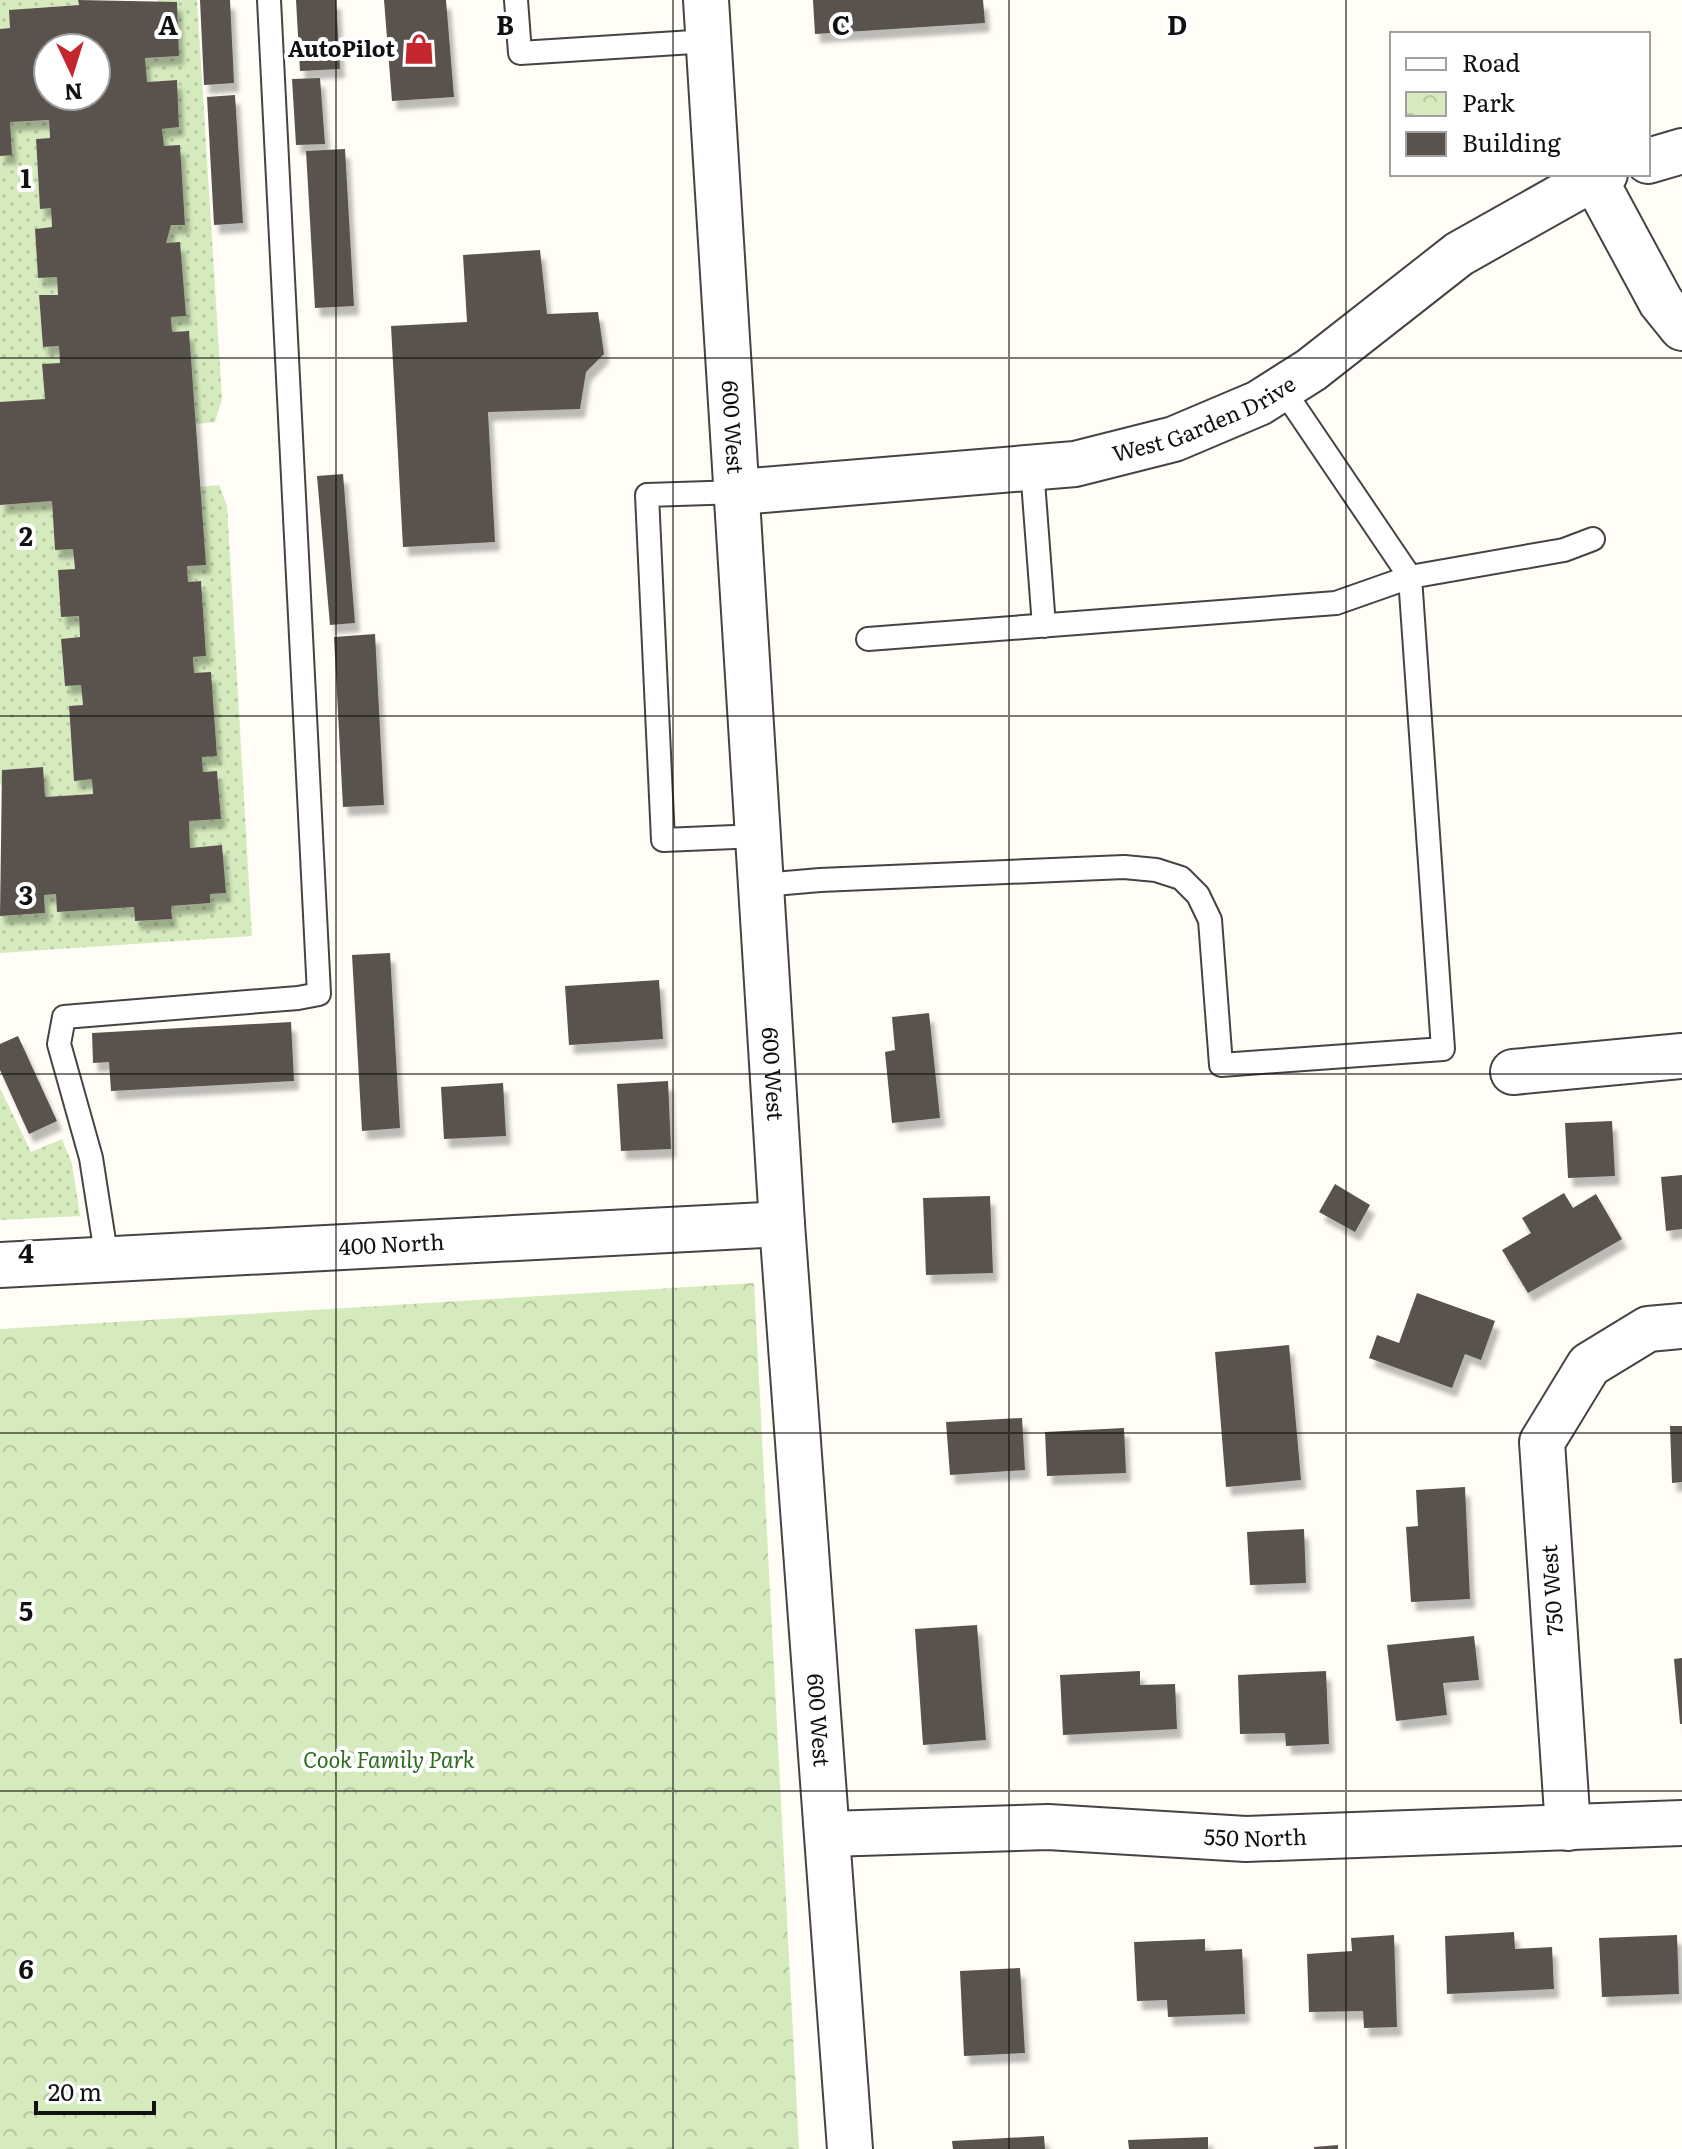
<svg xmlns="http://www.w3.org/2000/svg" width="1682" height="2149" viewBox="0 0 1682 2149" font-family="Literata,serif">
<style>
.grass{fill:url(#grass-dots)}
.park{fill:url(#park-crowns)}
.building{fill:#5a524d;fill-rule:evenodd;filter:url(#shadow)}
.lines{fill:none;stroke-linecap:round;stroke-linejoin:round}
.service-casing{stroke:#444;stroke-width:26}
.minor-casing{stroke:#444;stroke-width:48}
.tertiary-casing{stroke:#444;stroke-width:48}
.service{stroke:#fff;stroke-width:22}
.minor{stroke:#fff;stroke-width:44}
.tertiary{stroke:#fff;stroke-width:44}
.grid{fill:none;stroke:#111;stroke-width:2;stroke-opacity:0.55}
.labels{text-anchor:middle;stroke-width:8;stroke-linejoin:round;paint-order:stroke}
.poi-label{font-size:22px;font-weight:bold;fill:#111;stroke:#fff;text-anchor:end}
.street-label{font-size:22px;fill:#111;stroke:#fff}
.park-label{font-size:22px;font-style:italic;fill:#2f6b1f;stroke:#fff}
.grid-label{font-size:26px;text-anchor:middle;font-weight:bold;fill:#111;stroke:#fff;stroke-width:8;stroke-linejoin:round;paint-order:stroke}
</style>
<defs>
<pattern id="grass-dots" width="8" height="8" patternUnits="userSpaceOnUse" patternTransform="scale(2)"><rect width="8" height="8" fill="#d5ebbd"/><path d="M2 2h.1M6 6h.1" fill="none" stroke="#b6c8a1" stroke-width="1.8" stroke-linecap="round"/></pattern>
<pattern id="park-crowns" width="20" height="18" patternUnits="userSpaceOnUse" patternTransform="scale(2)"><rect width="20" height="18" fill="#d5ebbd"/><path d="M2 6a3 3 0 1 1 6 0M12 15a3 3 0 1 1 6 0" fill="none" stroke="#b6c8a1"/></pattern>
<filter id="shadow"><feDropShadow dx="5" dy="9" stdDeviation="2" flood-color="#0004"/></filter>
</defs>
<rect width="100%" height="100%" fill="#fffdf5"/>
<path class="grass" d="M0 0H78L79 5 10 10V28L0 29Z
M157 0H197L222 399 215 422 196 424 189 332H172L171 317 185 315 180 243H166L164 225 185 224 180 146H164L162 129 179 127 177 80 147 82 145 58 179 56 177 3 158 4Z
M49 120 50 138 36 139 40 208H51L52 227 35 229 38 278 57 277 58 295 39 296 43 347 59 346 60 363 42 365 45 399 0 403V156L10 122Z
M219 485 227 506 252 936 0 953V916L45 913 44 895 56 894 58 912 134 907 136 921 171 919V906L210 903V894L226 893 222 846 190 848 189 821 221 819 217 771 203 772 202 757 217 755 211 673H194L193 657 206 656 201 581 188 582 187 566 200 487Z
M52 501 55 550 73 549 80 637 61 639 65 686 81 685 83 705 69 706 74 780 92 779 93 794 45 797 42 767 2 770 3 784 0 785V505Z
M0 1088 31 1152 62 1139 72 1164 80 1216 0 1220Z"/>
<path class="park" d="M754 1283 799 2149H0V1329Z"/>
<path class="building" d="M78 0 177 2 179 56 145 58 147 82 177 80 179 127 162 129 164 146 180 145 185 225H171L166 243 180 242 186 316 171 317 172 332 189 331 206 565 187 566 188 582 201 581 206 656 193 657 194 673 211 672 217 756 202 757 203 772 217 771 221 819 189 821 190 848 222 845 226 893 210 894V903L171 906 172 919 135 921 134 907 57 912 56 894 44 895 45 913 0 916 2 770 43 767 45 797 93 794 92 779 74 781 69 706 83 705 81 685 65 686 61 639 80 637 79 616 61 617 58 570 75 569 73 549 55 550 52 501 0 505V402L45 399 42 364 60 363 59 346 43 347 39 295H58L57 277 38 278 35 229 52 227 51 208 40 209 36 139 50 138 49 120 10 122 12 155 0 156V29L10 28 9 10 79 5ZM48 48H96V96H48Z
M200 0H230L234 83 204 85Z
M296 0H336L340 69 300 71Z
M384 0H446L454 97 392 101Z
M813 0H983L985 23 815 34Z
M320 78 325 144 296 145 292 79Z
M235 95 243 223 214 225 207 97Z
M345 149 354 306 315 308 306 151Z
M540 250 547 314 598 312 604 354 586 372 580 409 488 412 495 542 403 547 391 326 467 322 463 255Z
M343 474 355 623 330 625 317 476Z
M375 634 384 805 343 807 334 637Z
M390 953 400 1128 362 1131 352 955Z
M659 980 663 1039 569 1045 565 986Z
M929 1013 940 1118 892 1123 885 1052 895 1050 892 1017Z
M291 1022 294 1081 111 1091 109 1062 93 1063 92 1033Z
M18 1036 57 1121 29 1134 0 1070V1044Z
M668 1081 671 1149 621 1151 617 1084Z
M503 1083 506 1136 444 1139 441 1087Z
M1612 1121 1615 1176 1568 1178 1565 1123Z
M1682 1175V1229L1666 1231 1661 1177Z
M1335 1184 1370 1205 1355 1232 1319 1212Z
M1564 1193 1573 1208 1596 1194 1622 1239 1528 1293 1502 1250 1531 1233 1522 1218Z
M990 1196 993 1273 926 1275 923 1198Z
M1417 1293 1495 1321 1481 1360 1465 1354 1452 1388 1369 1358 1377 1335 1399 1343Z
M1289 1345 1301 1480 1226 1487 1215 1352Z
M1022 1418 1025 1470 950 1475 946 1422Z
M1670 1426H1682V1482L1672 1483Z
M1124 1428 1126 1473 1047 1476 1045 1432Z
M1465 1487 1470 1599 1411 1602 1406 1527 1418 1526 1416 1490Z
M1304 1529 1306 1583 1250 1585 1247 1532Z
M977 1625 986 1740 923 1745 915 1629Z
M1474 1636 1479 1680 1443 1683 1447 1715 1396 1721 1387 1645Z
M1682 1658V1724H1680L1674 1659Z
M1140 1671V1685L1175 1684 1177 1729 1063 1735 1060 1675Z
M1326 1671 1329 1744 1286 1746 1285 1733 1240 1734 1238 1675Z
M1514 1932 1515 1949 1552 1947 1554 1989 1447 1994 1445 1936Z
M1394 1935 1397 2027 1364 2028 1363 2011 1309 2012 1307 1954 1352 1951 1351 1938Z
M1677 1935 1679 1994 1602 1997 1599 1938Z
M1205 1939V1951L1242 1949 1245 2014 1168 2017 1167 2000 1137 2001 1134 1942Z
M1020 1968 1025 2053 964 2056 960 1971Z
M1044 2136 1045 2149H953L952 2141Z
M1208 2137V2149H1129L1128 2140Z
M1338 2145V2149H1314V2147Z"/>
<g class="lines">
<defs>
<path id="service" d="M516 0 520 53 709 41
M1032 468 1044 626
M739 492 647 495 663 840 758 836
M868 639 1336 603 1410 577 1564 550 1593 539
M762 885 820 880 1124 867 1156 870 1181 878 1198 895 1210 920 1221 1065 1443 1049 1410 577 1282 388
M107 1260 91 1158 59 1044 64 1017 298 998 319 994 269 0"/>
<g id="minor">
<path d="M1648 161 1682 151"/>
<path d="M1594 178 1661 302 1682 328"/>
<path id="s1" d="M739 492 1075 464 1174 439 1259 403 1311 370 1459 254 1594 178 1605 174"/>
<path d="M1513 1072 1682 1056"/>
<path id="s2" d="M0 1265 782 1224"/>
<path d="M1568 1828 1542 1442 1589 1365 1648 1329 1682 1326"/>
<path id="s3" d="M828 1834 1048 1827 1246 1839 1682 1823"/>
</g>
<g id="tertiary">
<path id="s4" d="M706 0 782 1224 850 2149"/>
</g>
</defs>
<use href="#service" class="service-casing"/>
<use href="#minor" class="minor-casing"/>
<use href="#tertiary" class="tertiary-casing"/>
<use href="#service" class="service"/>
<use href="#minor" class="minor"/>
<use href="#tertiary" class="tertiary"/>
</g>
<path class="grid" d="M336 0V2149M673 0V2149M1009 0V2149M1346 0V2149M0 358H1682M0 716H1682M0 1074H1682M0 1433H1682M0 1791H1682"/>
<defs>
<symbol id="shop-bare" viewBox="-9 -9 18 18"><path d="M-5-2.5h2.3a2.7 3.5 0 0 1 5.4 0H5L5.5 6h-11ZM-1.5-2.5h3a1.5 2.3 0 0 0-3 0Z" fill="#c4262e" stroke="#fff" stroke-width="2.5" paint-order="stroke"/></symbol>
</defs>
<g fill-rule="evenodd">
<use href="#shop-bare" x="397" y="27" width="44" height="44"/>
</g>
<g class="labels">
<g class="poi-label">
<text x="395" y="57">AutoPilot</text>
</g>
<g class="street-label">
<text dy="8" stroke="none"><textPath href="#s1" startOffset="474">West Garden Drive</textPath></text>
<text dy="8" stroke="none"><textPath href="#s4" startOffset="428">600 West</textPath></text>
<text dy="8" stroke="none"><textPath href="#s4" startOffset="1076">600 West</textPath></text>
<text dy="8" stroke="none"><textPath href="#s2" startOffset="392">400 North</textPath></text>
<text transform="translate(1552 1590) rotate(-94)" y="8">750 West</text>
<text dy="8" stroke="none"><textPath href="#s4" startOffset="1724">600 West</textPath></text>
<text dy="8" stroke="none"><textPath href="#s3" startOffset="428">550 North</textPath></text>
</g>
<g class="park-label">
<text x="389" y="1768">Cook Family Park</text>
</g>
</g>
<g class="grid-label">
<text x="168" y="35">A</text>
<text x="505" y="35">B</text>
<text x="841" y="35">C</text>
<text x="1177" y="35">D</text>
<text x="26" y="188">1</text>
<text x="26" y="546">2</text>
<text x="26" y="905">3</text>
<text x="26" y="1263">4</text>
<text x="26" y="1621">5</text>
<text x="26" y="1979">6</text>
</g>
<rect x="1390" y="32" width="260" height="144" fill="#ffffff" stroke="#a0a0a0" stroke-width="2"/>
<rect x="1406" y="58" width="40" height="12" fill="#ffffff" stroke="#a0a0a0" stroke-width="2"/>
<text x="1462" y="72" font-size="24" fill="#111111">Road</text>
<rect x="1406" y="92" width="40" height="24" fill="url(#park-crowns)" stroke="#a0a0a0" stroke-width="2"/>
<text x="1462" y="112" font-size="24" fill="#111111">Park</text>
<rect x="1406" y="132" width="40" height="24" fill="#5a524d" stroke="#a0a0a0" stroke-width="2"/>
<text x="1462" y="152" font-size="24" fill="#111111">Building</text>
<g transform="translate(72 72) rotate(176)"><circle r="38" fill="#ffffff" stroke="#a0a0a0" stroke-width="2"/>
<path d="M0-6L14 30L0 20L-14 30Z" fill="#c4262e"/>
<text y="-12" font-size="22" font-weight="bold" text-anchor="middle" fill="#111111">N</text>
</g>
<path d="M36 2101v12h118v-12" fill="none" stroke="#111111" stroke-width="4"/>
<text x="48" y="2101" font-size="24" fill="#111111" stroke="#ffffff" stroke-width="6" paint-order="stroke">20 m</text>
</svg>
